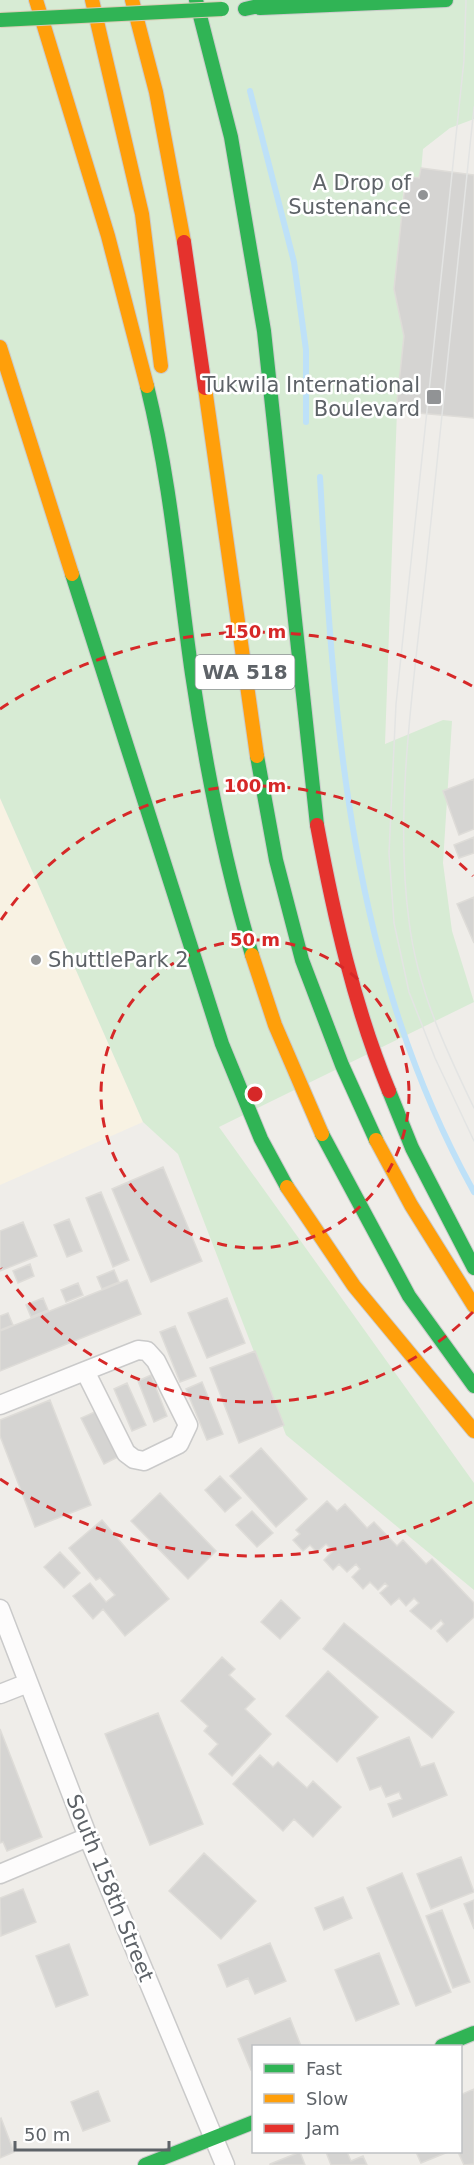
<svg xmlns="http://www.w3.org/2000/svg" width="474" height="2165" viewBox="0 0 474 2165" font-family="'DejaVu Sans',sans-serif">
<style>
.commercial{fill:#f8f2e3}
.green{fill:#d7ebd4}
.lines{fill:none;stroke-linecap:round;stroke-linejoin:round}
.stream{stroke:#bee1f8;stroke-width:6}
.building{fill:#d5d4d2;stroke:#dedcd8;stroke-width:1.5}
.street-casing{stroke:#cacaca;stroke-width:21}
.fast-casing{stroke:#cbcbcb;stroke-width:16}
.slow-casing{stroke:#cbcbcb;stroke-width:16}
.jam-casing{stroke:#cbcbcb;stroke-width:16}
.street{stroke:#fdfcfc;stroke-width:18}
.fast{stroke:#30b455;stroke-width:14}
.slow{stroke:#ff9f0a;stroke-width:14}
.jam{stroke:#e5322d;stroke-width:14}
.tram{stroke:#e3e4e3;stroke-width:1.5}
.fast-bridge-casing{stroke:#d8cdb6;stroke-width:16;stroke-linecap:butt}
.fast-bridge{stroke:#30b455;stroke-width:14}
.ring{fill:none;stroke:#d62828;stroke-width:3;stroke-dasharray:10 8}
.poi-dot{fill:#919395;stroke:#fff;stroke-width:2}
.labels{text-anchor:middle;stroke-width:5;stroke-linejoin:round;paint-order:stroke}
.shield{fill:#fff;stroke:#8e9295;stroke-width:1.5}
.shield-label{font-size:20px;font-weight:bold;fill:#5e6368}
.poi-label{font-size:21px;fill:#5e6368;stroke:#fff;text-anchor:end}
.street-label{font-size:21px;fill:#5e6368;stroke:#fff}
.centre{fill:#d62828;stroke:#fff;stroke-width:3}
.ring-label{font-size:18px;text-anchor:middle;font-weight:bold;fill:#d62828;stroke:#fff;stroke-width:5;stroke-linejoin:round;paint-order:stroke}
</style>
<rect width="100%" height="100%" fill="#efede9"/>
<path class="commercial" d="M0 798 143 1122 0 1185Z"/>
<path class="green" d="M0 0H474V119L450 128 423 149 420 184 404 183 395 288 404 334 397 410 385 744 443 720 452 721 443 863 452 931 474 1002 219 1127 474 1483V1590L286 1435 178 1154 143 1122 0 798Z"/>
<g class="lines">
<path class="stream" d="M250 91 294 262 306 350V422
M320 477C334 728 350 968 474 1192"/>
</g>
<path class="building" d="M421 168 474 175V418L396 411 404 336 394 289 406 176 419 178Z
M474 779V829L459 835 443 791Z
M474 837V853L459 858 454 845Z
M474 897V943L457 904Z
M163 1167 202 1261 151 1282 112 1189Z
M101 1192 129 1260 113 1267 86 1198Z
M69 1219 82 1251 67 1257 54 1225Z
M23 1222 37 1256 0 1271V1231Z
M30 1264 34 1276 18 1283 13 1271Z
M114 1270 119 1282 102 1289 97 1277Z
M127 1280 141 1314 0 1371V1331Z
M78 1283 83 1295 66 1302 61 1290Z
M43 1298 48 1310 31 1317 26 1305Z
M227 1298 245 1343 207 1358 188 1313Z
M8 1313 13 1325 0 1330V1316Z
M175 1326 196 1376 180 1382 160 1332Z
M255 1351 284 1425 239 1443 210 1368Z
M151 1375 167 1416 154 1422 138 1381Z
M202 1382 223 1434 207 1440 186 1389Z
M127 1383 146 1425 132 1431 114 1389Z
M50 1400 91 1505 35 1527 0 1436V1420Z
M97 1411 120 1456 104 1464 81 1418Z
M261 1448 307 1499 276 1527 230 1476Z
M220 1476 241 1498 225 1512 205 1490Z
M160 1493 216 1551 188 1579 131 1521Z
M327 1501 337 1511 345 1504 367 1528 374 1522 397 1546 403 1540 426 1564 432 1559 474 1603V1617L447 1642 437 1631 444 1624 441 1620 431 1629 410 1611 419 1603 414 1598 406 1606 399 1598 391 1605 380 1593 388 1586 385 1583 378 1590 370 1582 363 1589 352 1577 360 1569 356 1564 347 1572 339 1564 333 1570 324 1560 333 1551 326 1544 317 1552 310 1545 303 1551 293 1540 300 1534 296 1530Z
M252 1511 273 1533 257 1547 236 1525Z
M102 1520 169 1599 125 1636 103 1609 93 1619 73 1596 90 1583 106 1602 115 1595 100 1578 96 1580 69 1548Z
M60 1552 80 1573 64 1588 44 1567Z
M281 1600 300 1618 280 1639 261 1622Z
M344 1623 454 1712 432 1738 323 1649Z
M222 1657 235 1669 229 1675 255 1699 245 1709 271 1734 232 1776 209 1754 218 1744 204 1731 208 1726 181 1701Z
M328 1671 378 1717 337 1762 286 1716Z
M158 1713 203 1824 150 1845 105 1734Z
M0 1729 42 1837 7 1851 3 1842 0 1843Z
M409 1737 421 1767 434 1763 447 1795 393 1817 388 1804 402 1799 399 1792 386 1797 381 1786 370 1790 357 1758Z
M260 1755 273 1767 278 1762 307 1788 313 1781 341 1807 313 1837 294 1819 283 1831 233 1784Z
M204 1853 256 1901 221 1939 169 1891Z
M461 1857 474 1892 431 1909 417 1874Z
M402 1873 451 1992 416 2006 367 1888Z
M23 1889 36 1922 1 1936 0 1898Z
M343 1897 352 1918 324 1930 315 1908Z
M474 1900V1929L464 1904Z
M442 1910 470 1982 453 1988 426 1916Z
M270 1943 286 1981 255 1994 248 1978 227 1987 218 1965Z
M69 1944 88 1995 56 2007 36 1956Z
M379 1953 399 2004 356 2021 335 1970Z
M290 2018 301 2046H254V2069L251 2070 238 2039Z
M474 2089V2164L464 2165 458 2152H460V2095Z
M98 2091 110 2121 83 2131 71 2102Z
M1 2118 14 2152 0 2158V2119Z
M300 2152 305 2165H270V2164Z
M326 2152H347L351 2161 363 2156 367 2165H331Z
M416 2152H448L421 2163Z"/>
<g class="lines">
<defs>
<path id="street" d="M138 1350 147 1351 156 1361 188 1425 179 1444 144 1461 134 1459 126 1453 85 1371Z
M0 1405 85 1371
M0 1609 88 1837 225 2165
M0 1694 28 1683
M0 1874 88 1837"/>
<path id="fast" d="M196 0 231 137 264 331 317 825
M260 8 446 0
M245 9 285 0
M147 386C171 483 178 576 192 674 206 768 225 864 252 955
M72 574 222 1044 261 1139 287 1187
M257 756 276 860 302 960 342 1065 376 1140
M389 1091 412 1148 474 1268
M322 1134 409 1296 474 1386
M442 2046 474 2033
M145 2165 254 2122"/>
<path id="slow" d="M36 0 108 236 147 386
M92 0 142 214 161 366
M132 0 156 92 184 242
M0 347 72 574
M205 388 257 756
M252 955 275 1025 322 1134
M376 1140 411 1205 474 1306
M287 1187 354 1286 474 1431"/>
<path id="jam" d="M184 242 205 388
M317 825C334 916 354 1006 389 1091"/>
</defs>
<use href="#street" class="street-casing"/>
<use href="#fast" class="fast-casing"/>
<use href="#slow" class="slow-casing"/>
<use href="#jam" class="jam-casing"/>
<use href="#street" class="street"/>
<use href="#fast" class="fast"/>
<use href="#slow" class="slow"/>
<use href="#jam" class="jam"/>
<path class="tram" d="M466 0 464 60 396 704 389 853 394 923 409 992 435 1058 474 1141
M474 107C458 261 442 415 426 569 414 680 394 811 409 921 417 988 445 1048 474 1108"/>
<defs>
<path id="fast-bridge" d="M0 20 222 9"/>
</defs>
<use href="#fast-bridge" class="fast-bridge-casing"/>
<use href="#fast-bridge" class="fast-bridge"/>
</g>
<g class="ring">
<circle cx="255" cy="1094" r="154"/>
<path d="M473 1312A308 308 0 0 1 1 1268M1 920A308 308 0 0 1 473 876"/>
<path d="M472 1502A462 462 0 0 1 0 1479M0 709A462 462 0 0 1 472 686"/>
</g>
<g class="poi-dot">
<circle cx="423" cy="195" r="6"/>
<rect x="426" y="389" width="16" height="16" rx="3"/>
<circle cx="36" cy="960" r="6"/>
</g>
<g class="labels">
<rect class="shield" x="195.5" y="655" width="99" height="34" rx="4.5"/>
<g class="shield-label">
<text x="245" y="679">WA 518</text>
</g>
<g class="poi-label">
<text x="411" y="190">A Drop of<tspan x="411" dy="24">Sustenance</tspan></text>
<text x="420" y="392">Tukwila International<tspan x="420" dy="24">Boulevard</tspan></text>
<text x="48" y="967" text-anchor="start">ShuttlePark 2</text>
</g>
<g class="street-label">
<text transform="translate(110 1888) rotate(68)" y="7">South 158th Street</text>
</g>
</g>
<circle cx="255" cy="1094" r="9" class="centre"/>
<g class="ring-label">
<text x="255" y="638">150 m</text>
<text x="255" y="792">100 m</text>
<text x="255" y="946">50 m</text>
</g>
<rect x="252" y="2045" width="210" height="108" fill="#ffffff" stroke="#bfc1c3" stroke-width="1.5"/>
<rect x="264" y="2064" width="30" height="9" fill="#30b455" stroke="#bfc1c3" stroke-width="1.5"/>
<text x="306" y="2075" font-size="18" fill="#5e6368">Fast</text>
<rect x="264" y="2094" width="30" height="9" fill="#ff9f0a" stroke="#bfc1c3" stroke-width="1.5"/>
<text x="306" y="2105" font-size="18" fill="#5e6368">Slow</text>
<rect x="264" y="2124" width="30" height="9" fill="#e5322d" stroke="#bfc1c3" stroke-width="1.5"/>
<text x="306" y="2135" font-size="18" fill="#5e6368">Jam</text>
<path d="M15 2141v9h154v-9" fill="none" stroke="#5e6368" stroke-width="3"/>
<text x="24" y="2141" font-size="18" fill="#5e6368" stroke="#ffffff" stroke-width="4.5" paint-order="stroke">50 m</text>
</svg>
